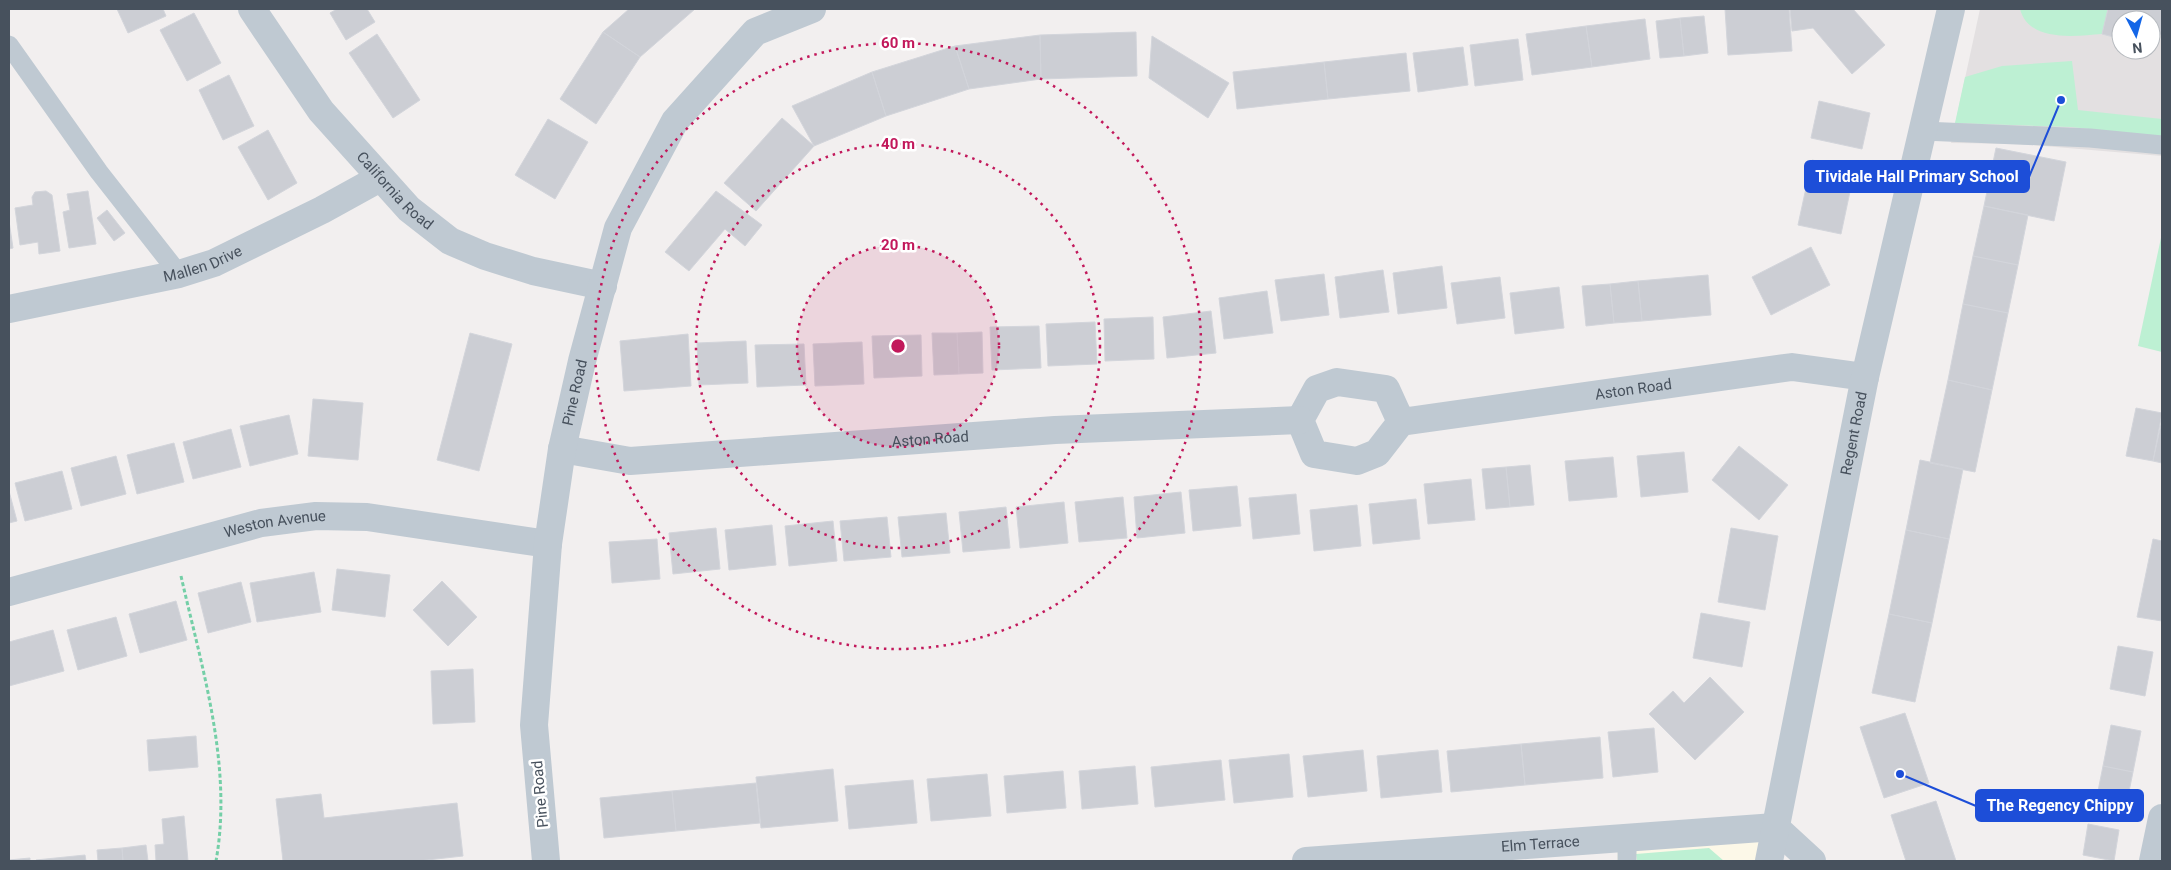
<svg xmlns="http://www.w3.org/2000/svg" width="2171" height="870" viewBox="0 0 2171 870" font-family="Roboto,sans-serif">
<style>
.commercial{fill:#fcf8e8}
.education{fill:#e3e0e1;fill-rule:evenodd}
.green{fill:#bdf0d3}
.building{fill:#ccced4;stroke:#d3d5db}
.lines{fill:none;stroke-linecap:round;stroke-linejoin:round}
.path{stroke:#74cfa7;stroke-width:3;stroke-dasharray:4 2.5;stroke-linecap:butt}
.service{stroke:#bfc9d2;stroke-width:19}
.minor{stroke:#bfc9d2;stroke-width:28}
.tertiary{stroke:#bfc9d2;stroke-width:28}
.ring{fill:none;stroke:#c2185b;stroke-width:2.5;stroke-dasharray:2.5 5}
.labels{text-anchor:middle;stroke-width:5;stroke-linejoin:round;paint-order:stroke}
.street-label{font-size:15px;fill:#47515d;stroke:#fff}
.centre{fill:#c2185b;stroke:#fff;stroke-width:2.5}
.ring-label{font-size:15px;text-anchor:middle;font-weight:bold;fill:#c2185b;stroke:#fff;stroke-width:5;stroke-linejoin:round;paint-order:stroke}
.leader{fill:none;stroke:#1d4ed8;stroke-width:2}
.callout-dot{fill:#1d4ed8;stroke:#fff;stroke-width:2}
.callout{fill:#1d4ed8;stroke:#1d4ed8;stroke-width:2}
.callout-label{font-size:16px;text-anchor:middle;font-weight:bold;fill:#fff}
</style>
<rect width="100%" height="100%" fill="#f2efef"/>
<path class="commercial" d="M1775 827 1769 861H1617L1618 838Z"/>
<path class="education" d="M1980 9H2162V156L2020 144 1951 143ZM2121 20H2151V50H2121Z"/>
<path class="green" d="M2020 9H2108L2102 34C2076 36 2029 43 2020 9Z
M2072 61 2078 110 2162 119V137L2071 127 1955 123 1965 77 2002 66Z
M2162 233V352L2138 346Z
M1709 848 1724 861H1637L1636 854Z"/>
<path class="building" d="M117 9H163L166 16 128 33Z
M337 9H367L375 22 346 40 330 13Z
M629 9H695L640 57 603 32Z
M1725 9H1789L1792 51 1728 55Z
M1790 9H1853L1885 45 1852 74 1813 28 1792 31Z
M2108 9H2162V35L2151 32V20H2121V39L2102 34Z
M194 13 221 63 187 81 160 30Z
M1704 16 1708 53 1684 56 1680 18Z
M1680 18 1684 56 1660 58 1656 21Z
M1645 19 1650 59 1592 67 1586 26Z
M1586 26 1592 67 1532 75 1526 34Z
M603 32 640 57 596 124 560 99Z
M1136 32 1137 76 1041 79 1040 35Z
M377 34 420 100 393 118 349 53Z
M1040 35 1041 79 969 89 955 46Z
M1152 36 1229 83 1208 118 1149 78Z
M1518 39 1523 80 1475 86 1470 45Z
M955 46 969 89 886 116 872 72Z
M1463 47 1468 85 1418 92 1413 53Z
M1406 53 1410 91 1328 99 1324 62Z
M1324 62 1328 99 1237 109 1233 72Z
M872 72 886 116 814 146 792 106Z
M229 75 254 126 223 140 199 90Z
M1819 101 1870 113 1862 149 1811 138Z
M782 118 814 146 756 211 724 183Z
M548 119 588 142 555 199 515 175Z
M268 130 297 183 268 200 238 147Z
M1996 148 2066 162 2054 221 1984 206Z
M1812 160 1855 168 1841 234 1798 225Z
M46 191 52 195 60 251 39 254 38 242 20 245 15 208 33 205 32 197 35 192Z
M88 191 96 244 69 248 63 212 70 210 67 194Z
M716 191 762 225 745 246 725 229 689 271 665 252Z
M1984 206 2028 215 2018 265 1973 256Z
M107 210 125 233 114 241 97 218Z
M9 221 13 248 9 249Z
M1811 247 1830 285 1771 315 1752 277Z
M1973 256 2018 265 2008 313 1963 304Z
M1442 266 1447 308 1398 314 1393 273Z
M1383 270 1389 312 1340 318 1335 277Z
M1324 274 1329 315 1281 321 1275 280Z
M1708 275 1711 315 1642 321 1638 281Z
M1500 277 1505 318 1457 324 1451 283Z
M1638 281 1642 321 1614 323 1610 284Z
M1610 284 1614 323 1586 326 1582 286Z
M1559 287 1564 328 1515 334 1510 293Z
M1267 291 1273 333 1224 339 1219 298Z
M1963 304 2008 313 1992 390 1948 380Z
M1211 311 1216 353 1167 358 1163 317Z
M1153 317 1154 359 1105 361 1104 319Z
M1095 322 1097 364 1048 366 1046 324Z
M1039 326 1041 368 992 370 990 327Z
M982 332 983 373 959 374 957 333Z
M470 333 512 344 479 471 437 460Z
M932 333H957L959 374 934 375Z
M688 334 691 386 624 391 620 341Z
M921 335 922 376 874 378 872 336Z
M746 341 748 383 699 385 697 343Z
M862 342 864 384 815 386 813 344Z
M804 344 806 385 757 387 755 345Z
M1948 380 1992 390 1975 472 1930 463Z
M313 399 363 403 358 460 308 456Z
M2136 408 2162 413 2153 461 2126 456Z
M289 415 298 454 250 466 240 426Z
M2162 420V463L2153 461Z
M231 429 241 467 193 479 183 442Z
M174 443 184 482 137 494 127 455Z
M1739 446 1788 485 1759 520 1712 480Z
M1684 452 1688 492 1641 497 1637 456Z
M116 456 126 494 81 506 71 468Z
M1613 457 1617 497 1569 501 1565 461Z
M1920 460 1963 469 1949 539 1906 530Z
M1530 465 1534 505 1510 507 1506 467Z
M1506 467 1510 507 1486 509 1482 469Z
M62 471 72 509 25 521 15 483Z
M1471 479 1475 520 1428 524 1424 484Z
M1237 486 1241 526 1193 531 1189 490Z
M9 491 17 521 9 523Z
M1181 492 1185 533 1137 538 1134 497Z
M1296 494 1300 534 1253 539 1249 498Z
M1123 497 1127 538 1079 542 1075 502Z
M1416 499 1420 539 1373 544 1369 504Z
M1064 502 1068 543 1020 548 1016 507Z
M1357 505 1361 546 1314 551 1310 510Z
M1006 507 1010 548 963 552 959 512Z
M946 513 950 553 902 557 898 517Z
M887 517 891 557 844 561 840 521Z
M833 521 837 561 789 566 785 526Z
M772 525 776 565 729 570 725 530Z
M716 528 720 569 673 574 669 533Z
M1731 528 1778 536 1765 610 1718 602Z
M1906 530 1949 539 1932 623 1889 614Z
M657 539 660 579 612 583 609 542Z
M2153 539 2162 541V621L2137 617Z
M337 569 390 575 385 617 332 610Z
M314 572 321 612 257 622 250 583Z
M442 581 477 617 448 646 413 610Z
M241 582 251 622 208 633 198 593Z
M176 601 187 640 140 653 129 614Z
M1701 613 1750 622 1742 667 1693 658Z
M1889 614 1932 623 1915 702 1872 693Z
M116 617 127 656 78 670 67 630Z
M53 630 64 671 9 686V642Z
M2118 646 2153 652 2145 696 2110 689Z
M473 669 475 722 433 724 431 671Z
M1710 677 1744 712 1695 760 1649 714 1673 691 1684 703Z
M1905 713 1929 783 1884 798 1860 727Z
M2111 725 2141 731 2133 772 2103 766Z
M1654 728 1658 772 1613 777 1608 732Z
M196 736 198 767 149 771 147 740Z
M1600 737 1603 778 1525 785 1521 744Z
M1521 744 1525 785 1451 792 1447 751Z
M1363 750 1367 791 1308 797 1303 756Z
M1438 750 1442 792 1381 798 1377 756Z
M1289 754 1293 797 1234 803 1229 760Z
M1221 760 1225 800 1155 807 1151 767Z
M1135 766 1138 804 1082 809 1079 771Z
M2103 766 2133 772 2125 811 2095 806Z
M833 769 838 821 761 828 756 777Z
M1063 771 1066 808 1007 813 1004 776Z
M987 774 991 816 931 821 927 779Z
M913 780 917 823 849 829 845 786Z
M756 783 760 823 676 831 672 791Z
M672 791 676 831 604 838 600 798Z
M321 794 324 818 457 803 463 856 418 861H283L276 799Z
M1936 801 1956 861H1906L1891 815Z
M184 816 188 861H156L155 845 164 844 162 819Z
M2088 824 2119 830 2114 861 2083 855Z
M146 845 148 861H123L122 848Z
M122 848 123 861H98L97 850Z
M85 855 86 861H36V860Z
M30 858V861H9V860Z"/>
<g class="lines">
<path class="path" d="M181 576C202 669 233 766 216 861"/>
<path class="service" d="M9 45 99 172 179 274
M1923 131 2090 138 2162 145
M1627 837V861"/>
<g class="minor">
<path id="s1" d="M252 9 321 111 409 209 450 241 485 256 533 271 603 286"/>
<path id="s2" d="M9 309 179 274 214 263 322 210 380 178"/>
<path id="s3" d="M1401 422 1386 389 1337 382 1317 389 1300 420 1314 454 1357 461 1377 453 1401 422 1792 367 1865 377"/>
<path id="s4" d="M562 449 630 461 1055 430 1300 420"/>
<path id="s5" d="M9 592 261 523 316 516 367 517 548 544"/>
<path id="s6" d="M546 861 534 725 548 544 562 449 582 361 618 228 675 121 755 32 812 9"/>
<path id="s7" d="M1306 861 1775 827 1812 861"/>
<path d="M2153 861 2162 818"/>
</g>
<path class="tertiary" id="s8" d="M1769 861 1865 377 1951 9"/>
</g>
<circle cx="898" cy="346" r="101" fill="#c2185b" fill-opacity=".12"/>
<g class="ring">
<circle cx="898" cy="346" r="101"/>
<circle cx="898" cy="346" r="202"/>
<circle cx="898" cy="346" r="303"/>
</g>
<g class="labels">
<g class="street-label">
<text dy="5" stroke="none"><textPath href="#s1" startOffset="232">California Road</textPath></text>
<text dy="5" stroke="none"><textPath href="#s2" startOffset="199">Mallen Drive</textPath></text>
<text dy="5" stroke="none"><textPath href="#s3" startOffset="518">Aston Road</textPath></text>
<text dy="5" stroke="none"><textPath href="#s6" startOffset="472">Pine Road</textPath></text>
<text dy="5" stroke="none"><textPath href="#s8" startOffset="436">Regent Road</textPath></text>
<text dy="5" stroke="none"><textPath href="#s4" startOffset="370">Aston Road</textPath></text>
<text dy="5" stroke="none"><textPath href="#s5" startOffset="275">Weston Avenue</textPath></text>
<text transform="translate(540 794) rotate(-95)" y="5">Pine Road</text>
<text dy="5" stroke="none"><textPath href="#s7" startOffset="235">Elm Terrace</textPath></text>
</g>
</g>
<circle cx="898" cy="346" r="8" class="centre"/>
<g class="ring-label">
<text x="898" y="48">60 m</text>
<text x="898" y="149">40 m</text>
<text x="898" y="250">20 m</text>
</g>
<path class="leader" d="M2061 100L2029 177M1900 774L1976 806"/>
<g class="callout-dot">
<circle cx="2061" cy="100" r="5"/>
<circle cx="1900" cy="774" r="5"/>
</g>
<g class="callout">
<rect x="1805" y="161" width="224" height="31" rx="5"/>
<rect x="1976" y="790" width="167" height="31" rx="5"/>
</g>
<g class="callout-label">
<text x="1917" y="182">Tividale Hall Primary School</text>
<text x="2060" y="811">The Regency Chippy</text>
</g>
<rect width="2171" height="870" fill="none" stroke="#47515d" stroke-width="20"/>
<g transform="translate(2136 35) rotate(174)"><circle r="24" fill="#ffffff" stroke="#b5b9be"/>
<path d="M0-4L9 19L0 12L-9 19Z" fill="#1466e7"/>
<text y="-8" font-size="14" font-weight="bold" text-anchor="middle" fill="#47515d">N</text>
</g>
</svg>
